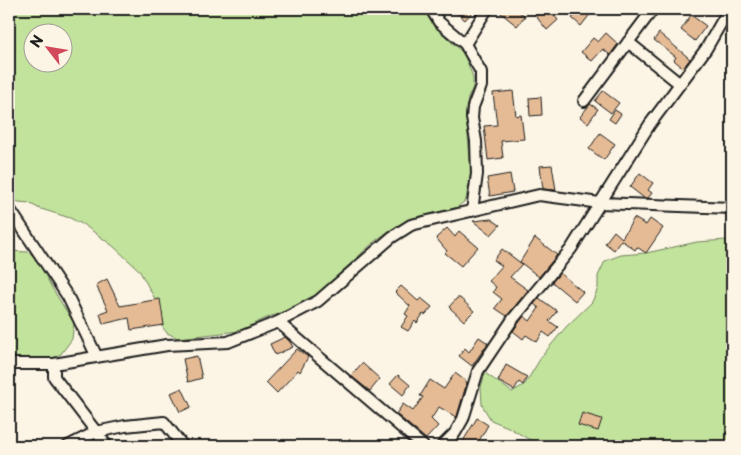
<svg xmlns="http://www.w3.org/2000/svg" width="741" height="455" viewBox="0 0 741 455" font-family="'Playpen Sans',sans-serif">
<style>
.green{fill:#c2e39c;stroke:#6f805c;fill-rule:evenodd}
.building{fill:#e5bb95;stroke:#1c1c1c}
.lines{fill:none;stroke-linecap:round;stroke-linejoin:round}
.minor-casing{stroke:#1c1c1c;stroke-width:14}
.minor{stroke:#fcf5e5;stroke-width:10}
</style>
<rect width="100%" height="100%" fill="#fcf5e5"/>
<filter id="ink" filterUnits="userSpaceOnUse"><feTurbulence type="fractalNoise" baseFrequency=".02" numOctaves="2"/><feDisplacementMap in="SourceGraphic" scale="10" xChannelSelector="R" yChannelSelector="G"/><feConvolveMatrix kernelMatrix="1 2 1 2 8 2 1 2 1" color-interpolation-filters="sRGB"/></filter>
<g filter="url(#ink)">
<path class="green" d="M9 9H427L433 24 464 54 473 77V87L468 98 466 112 471 171 466 200 458 207 423 216 389 231 375 241 310 301 289 312 271 316 239 331 178 338 167 333 160 324 159 313 155 299 139 270 113 246 84 225 70 218 38 208 29 203 9 201ZM32 32H62V62H32Z
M727 240 732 242V446H540L508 427 491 420 482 405 481 387 485 373 512 392 525 384 542 356 566 327 592 302 598 288V276L605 261 621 255 646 253 697 242Z
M9 251 28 252 37 258 52 288 74 323 72 339 61 354 53 358 36 359 9 358Z"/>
<path class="building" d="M452 9H475L465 20Z
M496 9H515L525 16 517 26Z
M530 9H557L552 13 558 20 547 30Z
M580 9H586L591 13 581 26 572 18Z
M691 15 706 26 695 41 681 30Z
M606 33 618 44 610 55 603 49 592 61 581 52 593 38 598 42Z
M659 33 690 59 683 68 674 60 676 57 654 40Z
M513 91 516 116 521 115 524 139 501 141 503 158 488 160 484 126 497 125 493 93Z
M603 91 619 103 611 113 595 101Z
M541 97 542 115 530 116 529 98Z
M590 104 598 109 588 123 580 117Z
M615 110 621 114 615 123 609 119Z
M600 133 615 144 604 160 589 149Z
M552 165 556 190 543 189 540 166Z
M640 173 653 183 648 190 652 193 648 198H644L630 187Z
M510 174 513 192 490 196 487 178Z
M634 218 646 225 650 219 663 228 646 253 637 247 635 250 621 240 614 250 605 243 614 231 622 238Z
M491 219 500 225 491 235 473 221Z
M447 228 455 237 459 231 478 247 461 266 445 253 447 251 436 238Z
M535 238 557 255 539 277 520 262Z
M502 249 522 264 510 277 528 290 507 316 495 308 502 299 493 292 496 287 489 281 502 266 494 260Z
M560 273 583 292 575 301 552 282Z
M107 279 120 306 160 299 164 325 131 330 129 318 103 324 100 313 108 310 96 285Z
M401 286 418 301 421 298 432 307 425 315 423 314 417 323 415 321 408 331 401 327 408 316 405 314 410 306 395 292Z
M457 298H460L474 311 464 321 449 307Z
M539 298 557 311 549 321 558 327 550 337 543 332 537 342 526 335 523 339 513 331 524 316 530 321 539 308 534 304Z
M285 337 290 342 293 347 275 355 270 344Z
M479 337 488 343 472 366 459 356 465 348 469 352Z
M297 349 308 357 300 372 298 370 277 393 266 382Z
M197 356 202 378 188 382 183 359Z
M362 363 380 379 370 391 351 376Z
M506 365 527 377 523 385 519 382 514 390 498 381Z
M455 373 467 382 457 416 456 417 439 407 431 419 438 426 426 439 396 414 403 404 413 411 423 397 420 396 430 380 444 389Z
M398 375 410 385 403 395 390 384Z
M182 388 191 407 180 412 171 393Z
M582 413 602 419 598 431 578 425Z
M477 418 488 425 476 446H460Z"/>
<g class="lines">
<defs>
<path id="minor" d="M431 9 439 22 465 44 481 72V86L473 107 472 118 476 141 477 174 472 211
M628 42 680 84
M465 44 487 9
M584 101 653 9
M11 211 68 297 97 357
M278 322 423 446
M9 364H54L167 345 228 342 278 322 318 301 392 237 411 225 539 195 600 203 732 208
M54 364V377L107 446
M68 446 96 432 125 426 164 422 183 446
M442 446 455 433 463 419 478 371 513 319 571 249 650 124 706 49 729 9"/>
</defs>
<use href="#minor" class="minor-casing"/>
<use href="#minor" class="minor"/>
</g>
</g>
<rect width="741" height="455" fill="none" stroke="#fcf5e5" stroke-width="30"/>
<rect x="15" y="15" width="711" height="425" fill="none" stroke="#1c1c1c" stroke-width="2" filter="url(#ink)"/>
<g transform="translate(48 48) rotate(301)"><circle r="24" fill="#fcf5e5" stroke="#a29e95"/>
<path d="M0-4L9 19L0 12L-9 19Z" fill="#d1495b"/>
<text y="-8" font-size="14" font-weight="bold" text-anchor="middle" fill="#1c1c1c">N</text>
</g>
</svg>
